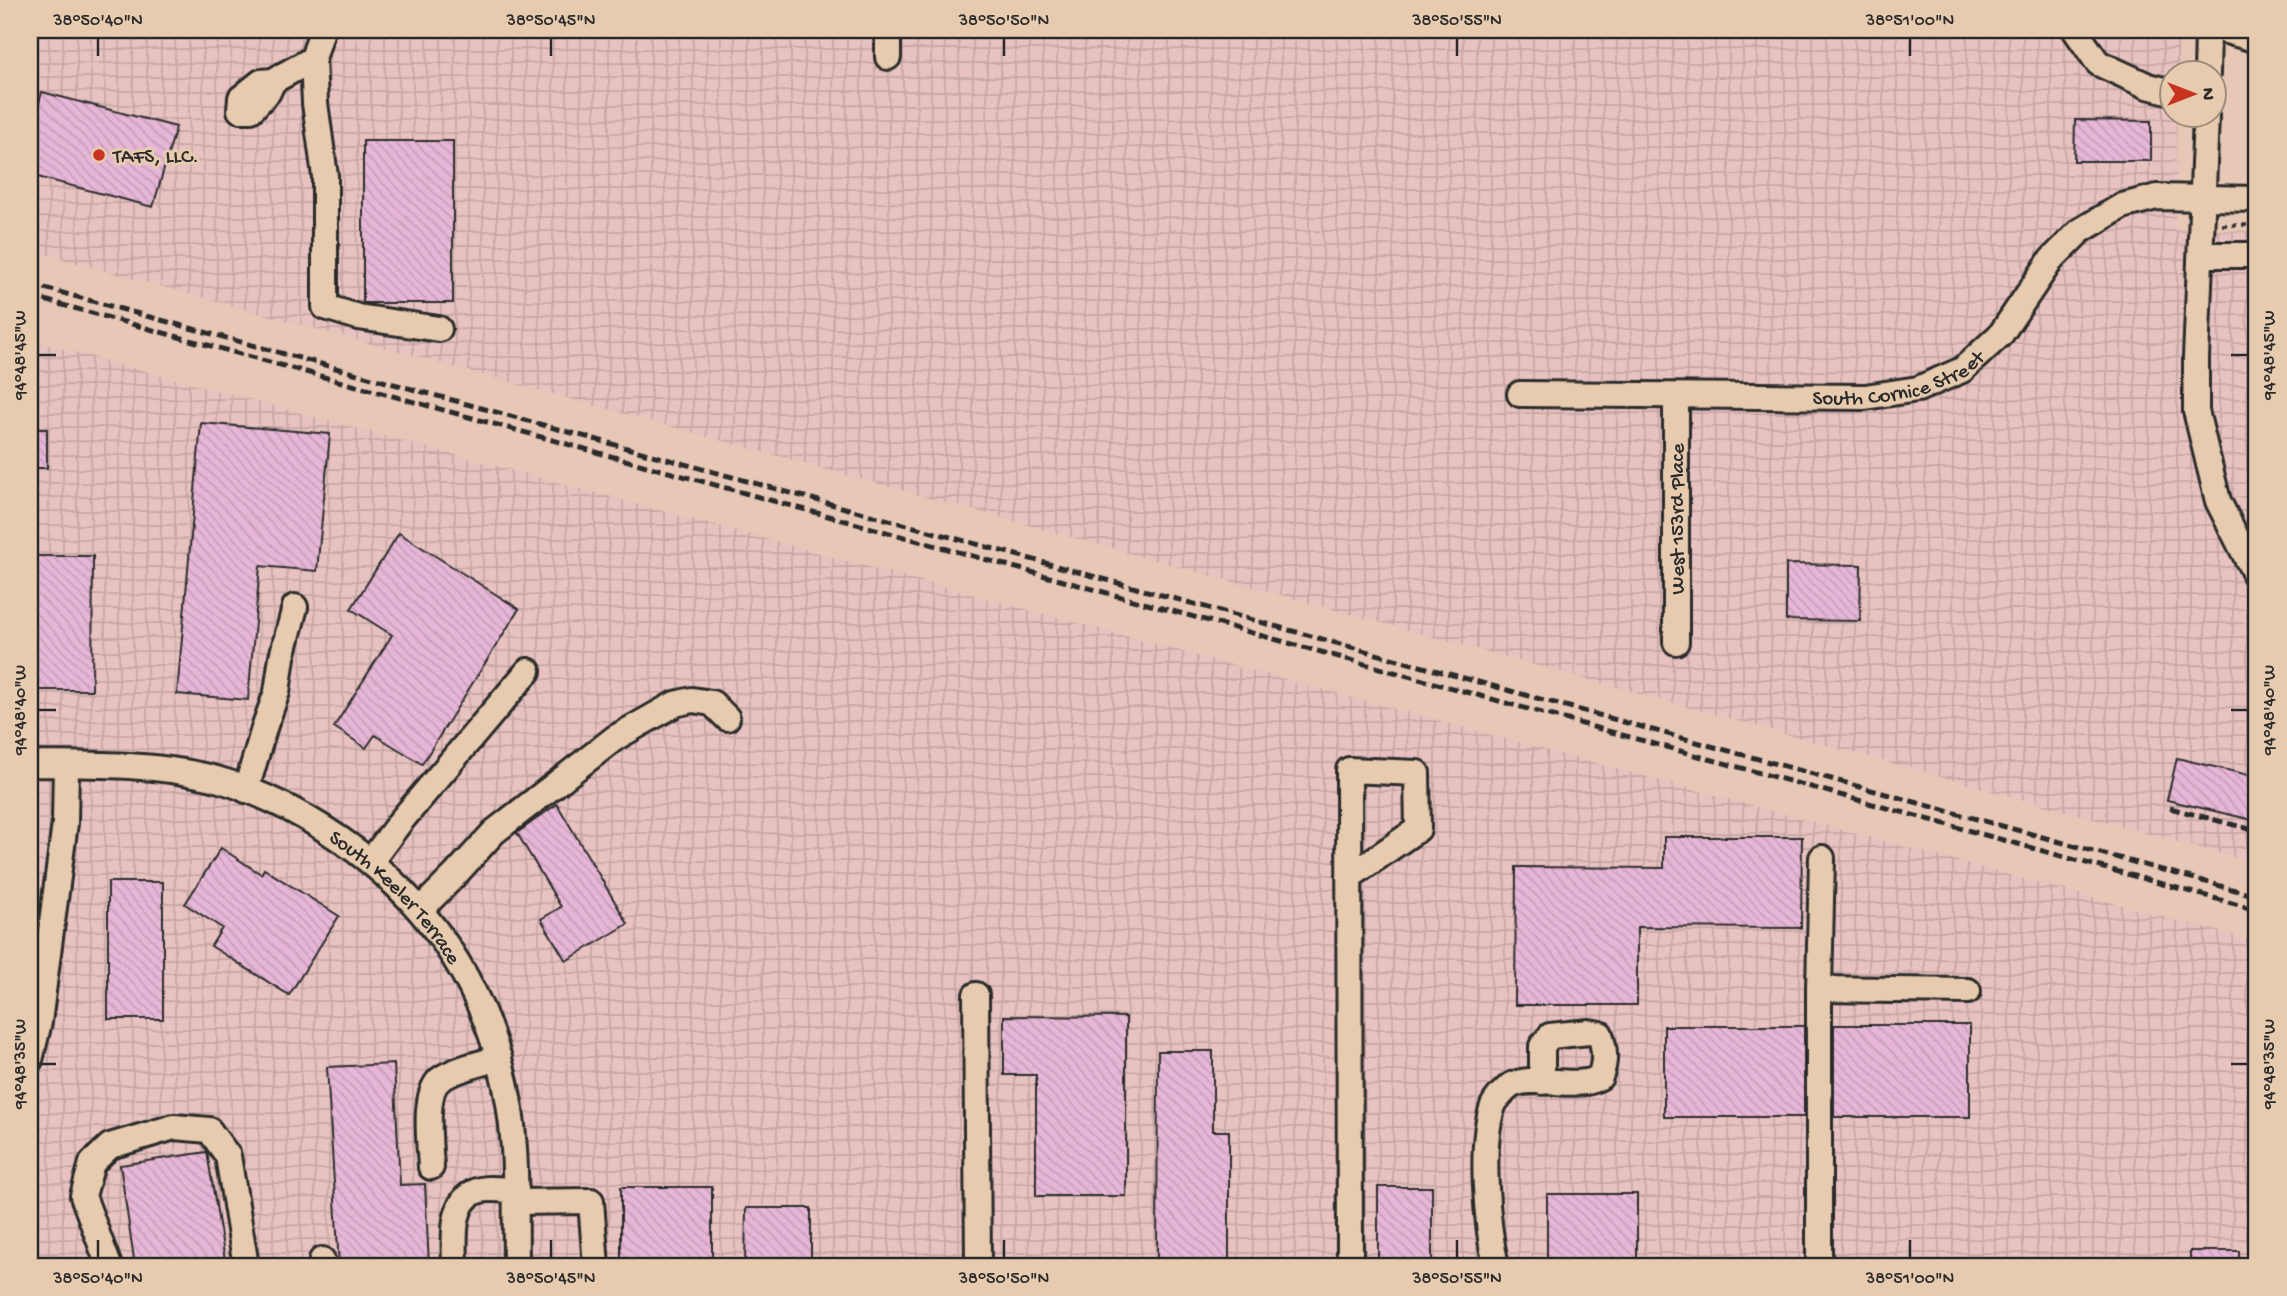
<svg xmlns="http://www.w3.org/2000/svg" width="2287" height="1296" viewBox="0 0 2287 1296" font-family="'Gochi Hand',sans-serif">
<style>
.industrial{fill:url(#industrial-grid)}
.building{fill:url(#building-back-hatch);stroke:#2b2b2b;stroke-width:2}
.lines{fill:none;stroke-linecap:round;stroke-linejoin:round}
.minor-casing{stroke:#2b2b2b;stroke-width:30}
.path{stroke:#2b2b2b;stroke-width:3.5;stroke-dasharray:5 5;stroke-linecap:butt}
.minor{stroke:#e7cbae;stroke-width:24}
.rail{stroke:#2b2b2b;stroke-width:5;stroke-dasharray:10 5;stroke-linecap:butt}
.ticks{fill:none;stroke:#2b2b2b;stroke-width:2.5}
.poi-dot{fill:#c8321e;stroke:#e7cbae;stroke-width:2.5}
.labels{text-anchor:middle;stroke-width:6;stroke-linejoin:round;paint-order:stroke}
.poi-label{font-size:21px;fill:#2b2b2b;stroke:#e7cbae;text-anchor:start}
.street-label{font-size:21px;fill:#2b2b2b;stroke:#e7cbae}
.neatline{fill:none;stroke:#2b2b2b;stroke-width:2.5}
.ticks-label{font-size:18px;text-anchor:middle;fill:#2b2b2b}
</style>
<defs>
<pattern id="industrial-grid" width="8" height="8" patternUnits="userSpaceOnUse" patternTransform="scale(1.75)"><rect width="8" height="8" fill="#e7c2c0"/><path d="M0 4h8M4 0v8" fill="none" stroke="#c6a7a5"/></pattern>
<pattern id="building-back-hatch" width="6" height="6" patternUnits="userSpaceOnUse" patternTransform="scale(1.75)"><rect width="6" height="6" fill="#e7b6d7"/><path d="M-1 5l2 2M0 0l6 6M5-1l2 2" fill="none" stroke="#c69db9"/></pattern>
</defs>
<rect width="100%" height="100%" fill="#e7c7b6"/>
<filter id="ink" filterUnits="userSpaceOnUse"><feTurbulence type="fractalNoise" baseFrequency=".0143" numOctaves="2"/><feDisplacementMap in="SourceGraphic" scale="14" xChannelSelector="R" yChannelSelector="G"/><feConvolveMatrix kernelMatrix="1 2 1 2 8 2 1 2 1" color-interpolation-filters="sRGB"/></filter>
<g filter="url(#ink)">
<path class="industrial" d="M30 30H2179L2178 73 2172 74V116H2177L2175 230 2257 231V864L30 250Z
M30 340 2257 942V1266H30Z"/>
<path class="building" d="M42 92 176 127 153 207 30 175V135Z
M2075 120 2151 121V161H2074Z
M363 141H453V303H363Z
M201 423 330 434 317 571 260 566 248 700 177 694Z
M30 429H47V468H30Z
M399 533 519 609 422 764 375 735 366 748 334 727 392 635 351 609Z
M30 556H93L92 690H30Z
M1786 564 1861 565 1860 621 1786 620Z
M2177 758 2257 777V821L2167 800Z
M557 804 628 924 566 961 541 919 561 907 517 833Z
M1664 837H1802L1801 928 1637 927V1005H1515L1516 867 1664 868Z
M221 848 261 874 264 869 339 916 289 995 211 946 222 928 185 904Z
M108 882H163V1019H108Z
M1004 1016 1126 1017V1196H1036V1075H1004Z
M1834 1025H1970V1117H1834Z
M1664 1026H1804V1117H1664Z
M1158 1051H1213V1131H1229V1262H1157Z
M394 1064 400 1185 425 1184 429 1266H339L327 1067Z
M207 1152 226 1266H135L120 1165Z
M621 1187H712V1266H621Z
M1378 1187H1432V1266H1378Z
M1547 1194H1637V1266H1547Z
M746 1208H811V1266H745Z
M2190 1251H2239V1266H2190Z"/>
<g class="lines">
<defs>
<g id="minor">
<path d="M322 30 313 59 315 103 325 176V307L358 317 439 329"/>
<path d="M888 30V57"/>
<path d="M2075 30 2098 63 2148 86 2172 92"/>
<path d="M2223 30 2254 39 2257 43"/>
<path d="M2207 74 2208 30"/>
<path d="M273 81 268 92 251 110H240L241 98 261 82 273 81 313 59"/>
<path d="M2206 116 2196 358V411L2218 501 2257 578"/>
<path d="M2201 255H2257"/>
<path id="s1" d="M1520 394 1865 397 1918 389 1962 370 2001 334 2051 260 2080 231 2122 206 2157 197 2257 199"/>
<path d="M1676 396V642"/>
<path id="s2" d="M30 764C88 765 147 763 204 776 233 782 262 795 288 808 395 864 469 948 501 1066 519 1131 515 1199 516 1266"/>
<path d="M246 790 265 725 277 692 282 657 295 607"/>
<path d="M371 861 400 822 528 671"/>
<path d="M1349 877 1418 829 1417 773 1349 770 1350 1266"/>
<path d="M420 910 455 875 494 832 615 738 675 704 692 700 712 703 727 718"/>
<path d="M1819 989 1968 991"/>
<path d="M976 995 978 1266"/>
<path d="M30 1060 39 1022 65 823 66 765"/>
<path d="M431 1167C430 1145 422 1090 442 1078 458 1068 480 1064 499 1058"/>
<path d="M516 1202 591 1201 596 1266"/>
<path d="M322 1260V1266"/>
<path d="M109 1266 83 1196 92 1163 110 1146 174 1127 209 1130 228 1156 246 1266"/>
<path d="M455 1266C455 1244 449 1201 477 1191 487 1187 505 1190 516 1190"/>
<path d="M1496 1266C1487 1226 1479 1144 1493 1106 1495 1100 1505 1090 1510 1086 1528 1075 1565 1086 1585 1082 1590 1082 1596 1079 1600 1077 1606 1061 1605 1050 1600 1034L1589 1032 1550 1036 1542 1046V1082"/>
<path d="M1819 1266V989L1822 858"/>
</g>
</defs>
<use href="#minor" class="minor-casing"/>
<path class="path" d="M2222 225H2257"/>
<use href="#minor" class="minor"/>
<path class="rail" d="M30 284 2257 896
M30 296 2257 910
M2170 808 2257 831"/>
</g>
</g>
<path class="ticks" d="M98 38V56M551 38V56M1004 38V56M1457 38V56M1910 38V56M38 355H56M2231 355H2248M38 710H56M2231 710H2248M38 1064H56M2231 1064H2248M98 1240V1258M551 1240V1258M1004 1240V1258M1457 1240V1258M1910 1240V1258"/>
<circle class="poi-dot" cx="99" cy="155" r="7"/>
<g class="labels">
<g class="poi-label">
<text x="113" y="162">TAFS, LLC.</text>
</g>
<g class="street-label">
<text dy="7" stroke="none"><textPath href="#s1" startOffset="382">South Cornice Street</textPath></text>
<text transform="translate(1676 519) rotate(-90)" y="7">West 153rd Place</text>
<text dy="7" stroke="none"><textPath href="#s2" startOffset="406">South Keeler Terrace</textPath></text>
</g>
</g>
<rect width="2287" height="1296" fill="none" stroke="#e7cbae" stroke-width="77"/>
<g transform="translate(2193 94) rotate(90)"><circle r="33" fill="#e7cbae" stroke="#9c8b7a" stroke-width="2"/>
<path d="M0-5L12 26L0 18L-12 26Z" fill="#c8321e"/>
<text y="-10" font-size="19" font-weight="bold" text-anchor="middle" fill="#2b2b2b">N</text>
</g>
<rect x="38" y="38" width="2210" height="1220" class="neatline"/>
<g class="ticks-label">
<text x="98" y="25">38°50'40"N</text>
<text x="551" y="25">38°50'45"N</text>
<text x="1004" y="25">38°50'50"N</text>
<text x="1457" y="25">38°50'55"N</text>
<text x="1910" y="25">38°51'00"N</text>
<text transform="translate(2268 355) rotate(-90)" y="6">94°48'45"W</text>
<text transform="translate(19 355) rotate(-90)" y="6">94°48'45"W</text>
<text transform="translate(2268 710) rotate(-90)" y="6">94°48'40"W</text>
<text transform="translate(19 710) rotate(-90)" y="6">94°48'40"W</text>
<text transform="translate(19 1064) rotate(-90)" y="6">94°48'35"W</text>
<text transform="translate(2268 1064) rotate(-90)" y="6">94°48'35"W</text>
<text x="98" y="1283">38°50'40"N</text>
<text x="551" y="1283">38°50'45"N</text>
<text x="1004" y="1283">38°50'50"N</text>
<text x="1457" y="1283">38°50'55"N</text>
<text x="1910" y="1283">38°51'00"N</text>
</g>
</svg>
